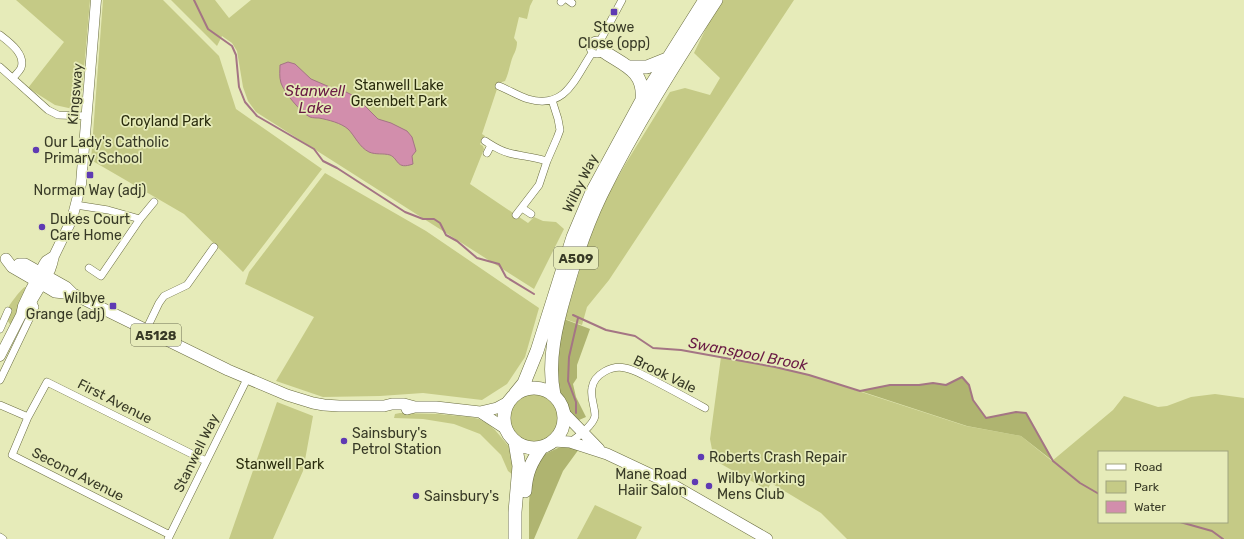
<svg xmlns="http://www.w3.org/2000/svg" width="1244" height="539" viewBox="0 0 1244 539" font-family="Rubik,sans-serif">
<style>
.green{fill:#c5ca86;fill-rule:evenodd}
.forest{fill:#afb470}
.water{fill:#d28eac;stroke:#a47584}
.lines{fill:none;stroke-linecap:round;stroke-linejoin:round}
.stream{stroke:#a47584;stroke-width:2}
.street-casing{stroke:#6a6d40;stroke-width:8}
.secondary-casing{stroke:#6a6d40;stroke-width:11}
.primary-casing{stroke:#6a6d40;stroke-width:12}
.highway-casing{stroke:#6a6d40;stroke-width:14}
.street{stroke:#fff;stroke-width:7}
.secondary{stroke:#fff;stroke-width:10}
.primary{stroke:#fff;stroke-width:11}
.highway{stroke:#fff;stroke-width:13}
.poi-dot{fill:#5f3ab3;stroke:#e6ebb9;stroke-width:1.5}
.labels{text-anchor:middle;stroke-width:3.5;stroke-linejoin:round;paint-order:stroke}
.shield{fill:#e6ebb9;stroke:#6c6f52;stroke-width:1}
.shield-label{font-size:13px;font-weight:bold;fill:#383a26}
.poi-label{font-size:14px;fill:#383a26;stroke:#e6ebb9;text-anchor:start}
.park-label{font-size:14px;fill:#2a2c0d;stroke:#e6ebb9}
.street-label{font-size:14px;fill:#383a26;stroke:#e6ebb9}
.water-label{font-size:15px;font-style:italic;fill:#6a1b45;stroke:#e6ebb9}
</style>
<rect width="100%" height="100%" fill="#e6ebb9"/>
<path class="green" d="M16 0H90L81 103 73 109 55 105 28 88 64 42Z
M103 0H163L219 56 236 109 322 169 243 272 184 214 91 160Z
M171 0H215L229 18 251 0H533L530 6 527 19 519 17 514 38 517 42C517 51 513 54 511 62 509 69 508 75 505 81L499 83 482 134 485 136 480 144 483 146 484 149 470 184 528 223 534 217 543 221 556 222 564 229 534 289 256 112 248 101 243 87 237 51 232 43 222 36 217 46Z
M723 0H794L609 280 587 307 582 325 565 319 587 245 605 200 626 163 670 92 685 88 710 95 720 78 694 53 710 20Z
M325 173 426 231 539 308 525 357 507 384 482 400 423 393 380 396 323 397 276 381 314 317 245 284 249 272Z
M25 287 28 288 11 325C7 322 6 315 7 310 9 305 21 289 25 287Z
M721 357 775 367 809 375 966 426 1021 436 1052 461 1113 410 1124 396 1158 407 1167 406 1191 397 1215 394 1244 398V539H847L821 513 771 483 767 490 714 460 710 439ZM1099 452H1227V522H1099Z
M507 418a26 26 0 1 1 52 0a26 26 0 1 1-52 0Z
M277 402 313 416 303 471 273 539H229Z
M400 413 438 414 470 417 479 419 488 424 495 430 511 449 513 475 508 471 501 455 480 434 454 424 423 419 394 418 395 414Z
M595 505 642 527 636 539H577Z"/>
<path class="forest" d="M564 319 590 329 577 365V378L573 384 576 397 586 417 579 420 569 410 556 383V350Z
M962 377 969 385 973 400 986 418 1016 412 1026 413 1053 461 1021 436 967 426 860 391 890 385H919L933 383 946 385Z
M571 446 579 449 563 471 534 539H529V503L531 475 545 454 558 448Z"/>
<path class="water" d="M288 62 295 64 311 79 332 88 340 89 356 97 378 119 391 123 407 131 412 137 416 151 412 156 413 164C396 170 399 159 390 155 383 153 376 155 369 152 359 147 355 136 348 129 341 123 329 120 319 118 317 118 313 118 310 117 301 113 284 92 281 83 279 77 280 70 280 65Z"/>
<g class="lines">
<path class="stream" d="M194 0 208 29 232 46 236 55 239 87 245 102 257 116 314 149 323 161 337 168 405 212 423 219H434L440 223 446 235 457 241 477 258 499 264 506 277 534 294
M573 315 606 330 635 336 653 348 681 350 775 367 809 375 860 391 890 385H919L933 383 946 385 962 377 969 385 973 400 986 418 1016 412 1026 413 1053 461 1080 483 1099 494
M576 413V402L568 381 569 357 578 318
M1180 522 1212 531 1223 539"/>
<defs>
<path id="street" d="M568 0 572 3
M561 2 563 0
M0 35C9 42 26 54 21 68 19 72 15 75 13 78
M590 47a7 7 0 1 1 14 0a7 7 0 1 1-14 0Z
M600 41 622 0
M0 67 48 110 58 115 87 116
M499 86C509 90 518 96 528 99 566 110 575 78 592 53
M485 141C493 146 500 151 509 153 521 156 534 157 547 161
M487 153 491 145
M76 205 108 210 140 219
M522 208 531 214
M516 215 539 185 547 161 557 138 560 130 558 119 552 100
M89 268 101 276 140 219 154 202
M0 329 8 311
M146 330 159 303 164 296 187 285 214 247
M0 380 35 307 32 301
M0 405 28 417
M570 442C577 438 594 424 595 416 595 406 590 398 592 388 594 374 612 365 625 368 632 369 639 373 645 376 665 386 685 397 705 408
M170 535 12 455 28 417 47 382 206 461
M0 537 3 539
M168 539 247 379"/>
<path id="secondary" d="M21 315 27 309 50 270 52 264 54 256 72 219 81 184 96 0
M0 356 21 315 23 306 31 289 44 264 46 261 54 256"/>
<path id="primary" d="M6 259 12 267 50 289 55 292 73 294 228 370 287 395 313 403 324 405 339 406H384L392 404H404L415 407
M19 264H25L66 287 72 293
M407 409 415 407H436L480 412 497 408 508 402
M480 412 506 429
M563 412 599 449
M553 441 570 442 607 454 673 485 767 539"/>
<path id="highway" d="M603 51C623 65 645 70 642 100
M630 67H647L667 59
M504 418a30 30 0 1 1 60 0a30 30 0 1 1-60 0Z
M515 394 524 383 537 351 573 237 592 192 642 100 705 0
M554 395C547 361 556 325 566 291 575 259 586 226 601 195 634 128 675 63 716 0
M525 491C526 473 531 462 542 447
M515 539V512L519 466 515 442"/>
</defs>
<use href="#street" class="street-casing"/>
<use href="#secondary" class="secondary-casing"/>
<use href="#primary" class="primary-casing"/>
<use href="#highway" class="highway-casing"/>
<use href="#street" class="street"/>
<use href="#secondary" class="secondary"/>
<use href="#primary" class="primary"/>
<use href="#highway" class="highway"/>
</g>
<g class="poi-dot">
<rect x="610" y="8" width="8" height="8" rx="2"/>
<circle cx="36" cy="150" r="4"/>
<rect x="86" y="171" width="8" height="8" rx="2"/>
<circle cx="42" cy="227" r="4"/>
<rect x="109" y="302" width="8" height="8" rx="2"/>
<circle cx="344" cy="441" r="4"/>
<circle cx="701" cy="457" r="4"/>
<circle cx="695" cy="482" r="4"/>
<circle cx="709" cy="486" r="4"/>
<circle cx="416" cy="496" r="4"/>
</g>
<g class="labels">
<g class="shield">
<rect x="554" y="247" width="44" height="22" rx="3"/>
<rect x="131" y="324" width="50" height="22" rx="3"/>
</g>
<g class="shield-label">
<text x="576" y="263">A509</text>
<text x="156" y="340">A5128</text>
</g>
<g class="poi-label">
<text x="614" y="32" text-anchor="middle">Stowe<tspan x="614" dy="16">Close (opp)</tspan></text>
<text x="44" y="147">Our Lady's Catholic<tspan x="44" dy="16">Primary School</tspan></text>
<text x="90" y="195" text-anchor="middle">Norman Way (adj)</text>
<text x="50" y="224">Dukes Court<tspan x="50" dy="16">Care Home</tspan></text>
<text x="105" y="303" text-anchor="end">Wilbye<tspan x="105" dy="16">Grange (adj)</tspan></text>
<text x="352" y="438">Sainsbury's<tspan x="352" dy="16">Petrol Station</tspan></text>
<text x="709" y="462">Roberts Crash Repair</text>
<text x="687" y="479" text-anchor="end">Mane Road<tspan x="687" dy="16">Haiir Salon</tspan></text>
<text x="717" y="483">Wilby Working<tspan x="717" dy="16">Mens Club</tspan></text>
<text x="424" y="501">Sainsbury's</text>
</g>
<g class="park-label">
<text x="399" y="90">Stanwell Lake<tspan x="399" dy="16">Greenbelt Park</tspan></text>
<text x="166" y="126">Croyland Park</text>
<text x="280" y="469">Stanwell Park</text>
</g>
<g class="street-label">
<text transform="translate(75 94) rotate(-85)" y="5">Kingsway</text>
<text transform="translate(580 183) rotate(-64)" y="5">Wilby Way</text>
<text transform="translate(665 374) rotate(26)" y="5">Brook Vale</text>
<text transform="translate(115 401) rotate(27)" y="5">First Avenue</text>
<text transform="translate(196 453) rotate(-64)" y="5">Stanwell Way</text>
<text transform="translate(78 474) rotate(27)" y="5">Second Avenue</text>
</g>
<g class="water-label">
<text x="315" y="96">Stanwell<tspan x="315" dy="17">Lake</tspan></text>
<text transform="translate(748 354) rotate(11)" y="5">Swanspool Brook</text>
</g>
</g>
<rect x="1098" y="451" width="130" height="72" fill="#e6ebb9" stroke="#a0a47e"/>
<rect x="1106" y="464" width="20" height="6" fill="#ffffff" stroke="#a0a47e"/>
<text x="1134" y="471" font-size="12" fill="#383a26">Road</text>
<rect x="1106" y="481" width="20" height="12" fill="#c5ca86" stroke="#a0a47e"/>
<text x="1134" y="491" font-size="12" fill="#383a26">Park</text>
<rect x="1106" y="501" width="20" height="12" fill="#d28eac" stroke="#a0a47e"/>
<text x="1134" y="511" font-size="12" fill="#383a26">Water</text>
</svg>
